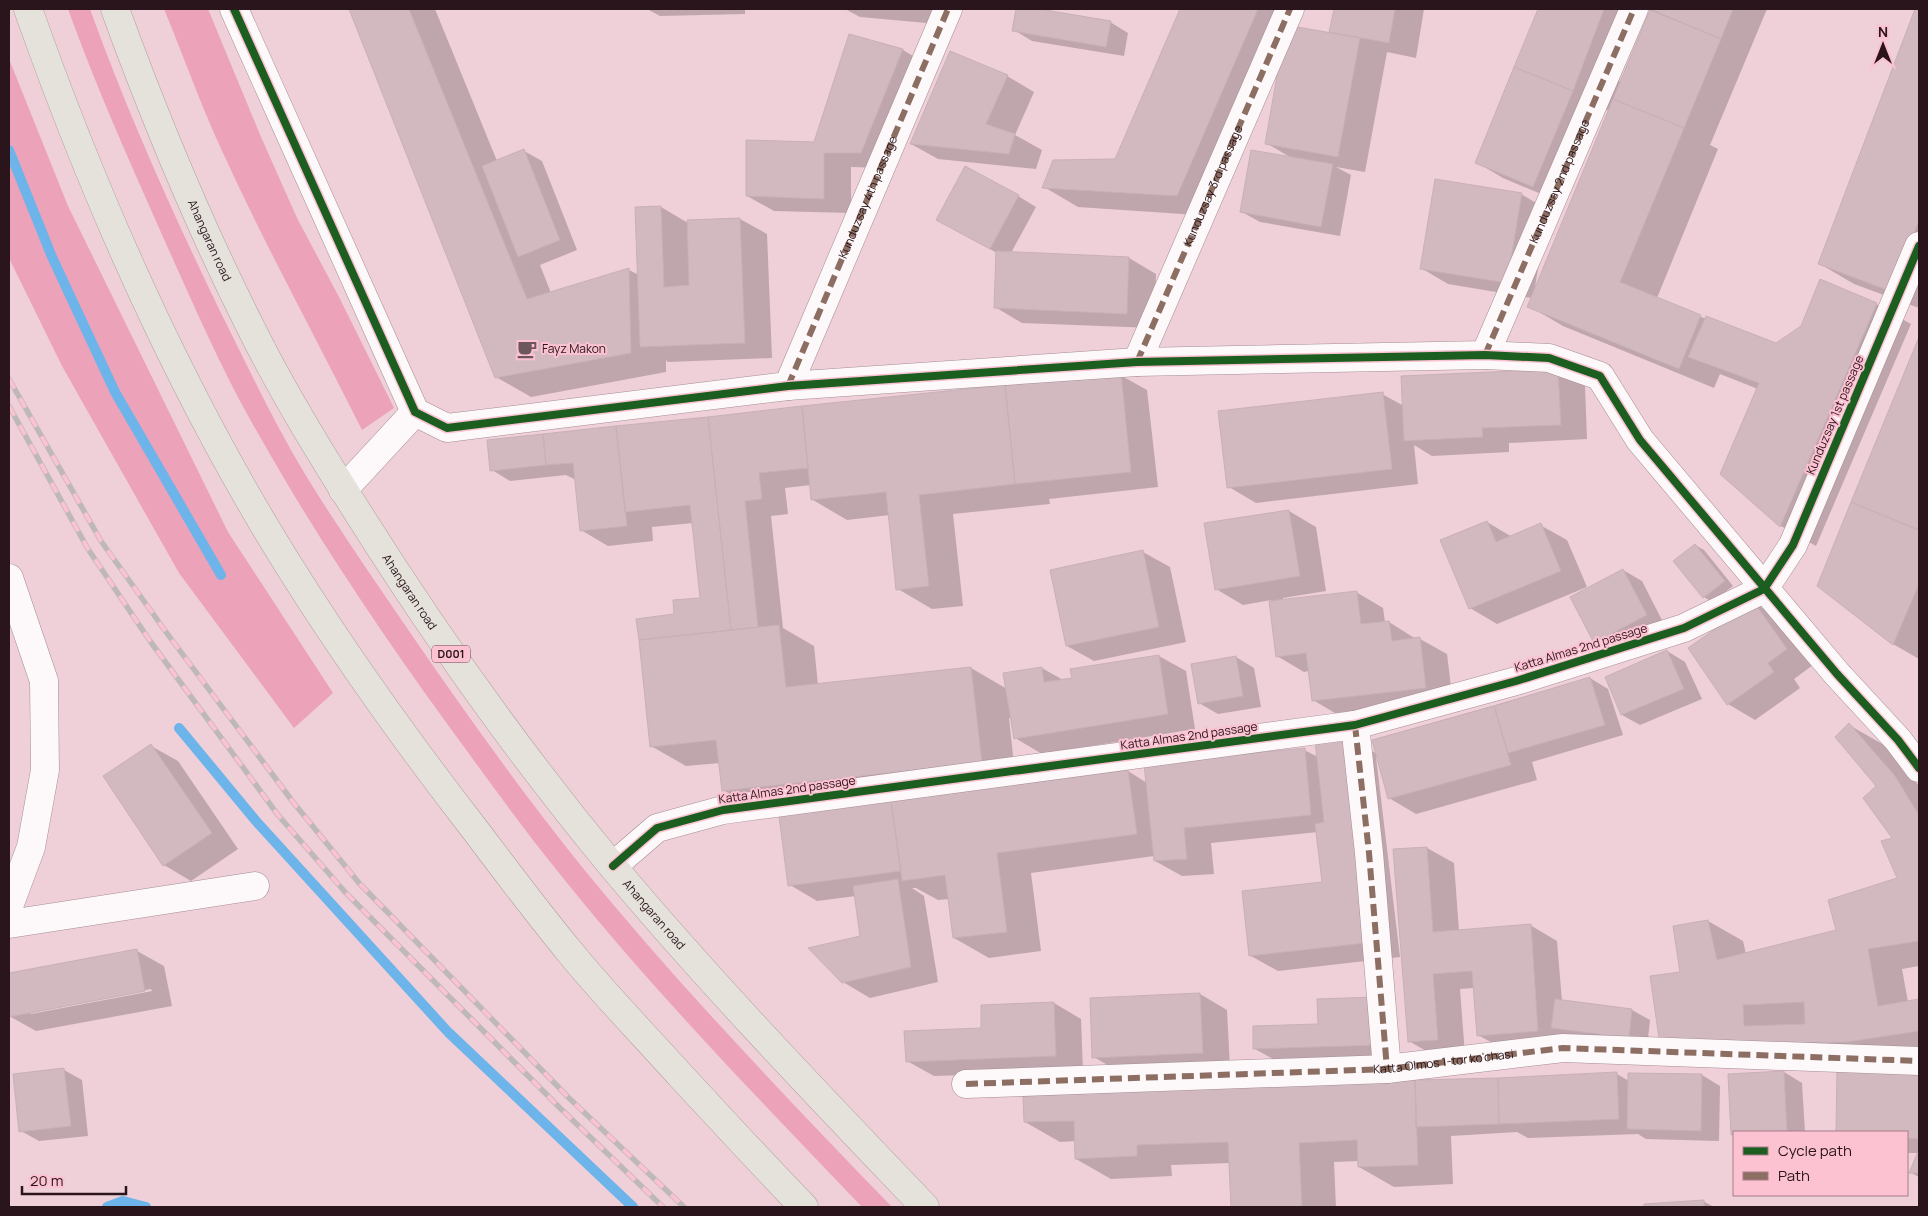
<svg xmlns="http://www.w3.org/2000/svg" width="1928" height="1216" viewBox="0 0 1928 1216" font-family="Manrope,sans-serif">
<style>
.green{fill:#eca2b9}
.shadow{fill:#0003;fill-rule:evenodd}
.lines{fill:none;stroke-linecap:round;stroke-linejoin:round}
.stream{stroke:#6db4ea;stroke-width:10}
.building{fill:#d2b9bf;stroke:#c8b0b7;fill-rule:evenodd}
.minor-casing{stroke:#a58d94;stroke-width:29}
.trunk-casing{stroke:#aea09b;stroke-width:29}
.minor{stroke:#fdf8f9;stroke-width:28}
.trunk{stroke:#e5e2dc;stroke-width:28}
.rail-casing{stroke:#bfb8ba;stroke-width:5.5}
.rail{stroke:#fcc2d2;stroke-width:4;stroke-dasharray:11;stroke-linecap:butt}
.quiet{stroke:#8d6e63;stroke-width:6;stroke-dasharray:12 6;stroke-linecap:butt}
.cycleway-casing{stroke:#fcc2d2;stroke-width:11}
.cycleway{stroke:#1b5e20;stroke-width:8}
.labels{text-anchor:middle;stroke-width:4;stroke-linejoin:round;paint-order:stroke}
.shield{fill:#fcc2d2;stroke:#684952;stroke-width:1}
.shield-label{font-size:11px;font-weight:bold;fill:#29151b}
.street-label{font-size:12px;fill:#29151b;stroke:#fcc2d2}
.poi-label{font-size:12px;fill:#29151b;stroke:#fcc2d2;text-anchor:start}
</style>
<rect width="100%" height="100%" fill="#efcfd8"/>
<path class="green" d="M68 9H90C127 112 172 212 220 311 248 367 275 425 308 479 340 531 375 581 409 631 464 711 521 791 582 867 679 986 785 1096 892 1207H862C760 1100 656 994 563 878 530 837 498 794 467 751 389 645 315 536 251 421 218 362 191 299 163 237 130 162 96 87 68 9Z
M164 9H208L261 137 297 218 339 297 394 408 362 430C316 338 266 247 223 153 201 106 184 57 164 9Z
M9 59 68 206 228 532 333 693 294 728 179 573 62 366 9 258Z"/>
<path class="shadow" d="M350 9H435L497 161 524 151 542 161 577 250 540 265 551 293 629 270 639 275 636 208 661 207 688 223 740 219 767 234 772 358 668 362 666 360V372L531 397 496 377Z
M647 9H745V14L660 16Z
M845 9H950L949 25 860 17Z
M1018 9H1032L1110 22 1128 33 1124 56 1032 41 1014 30Z
M1182 9H1302L1293 28 1330 34 1335 9H1424L1416 58 1387 52 1365 172 1336 167 1351 175 1340 236 1260 222 1242 212 1290 157 1266 143 1281 59 1212 216 1078 207 1044 187 1115 160Z
M1540 9H1646L1619 81H1621L1651 9H1767L1710 145 1718 149 1657 298 1706 319 1776 344 1876 304 1911 324 1816 546 1781 526 1722 474 1758 389 1720 374 1714 388 1563 326 1529 306 1532 298 1448 284 1421 268 1521 194 1548 210 1535 287 1609 111 1600 107 1560 202 1503 178 1476 162Z
M1917 9H1919V308L1854 284 1820 264Z
M850 35 903 50 930 66 888 168 851 167V213L774 211 747 196 815 144Z
M1007 76 1034 92 1015 135 1042 150 1036 169 938 159 911 144Z
M1018 196 1036 207 1011 253 1129 258 1156 274 1154 328 1022 323 995 307 997 253 956 230Z
M1919 340V659L1893 644 1818 585Z
M1558 371 1585 386 1587 439 1509 443V452L1432 456 1414 445 1418 484 1256 503 1229 487 1382 394 1404 406Z
M1120 375 1147 390 1158 487 1049 499 1050 504 953 514 963 606 932 609 898 589 890 515 847 520 813 500 811 485 785 488 788 514 771 516 783 628 814 646 818 685 971 668 1007 689 1042 668 1063 680 1159 656 1186 671 1195 729 1042 754 1015 738 1011 718H1009L1016 783 758 810 723 790 720 763 686 766 651 746 640 639 701 599 693 523 652 527 653 541 608 546 581 530 576 480 566 475 510 481 492 470Z
M1289 511 1316 527 1326 591 1283 598V601L1356 592 1383 608 1385 622H1389L1416 639H1420L1447 654 1453 703 1340 716 1313 700 1309 671 1304 672 1277 656 1271 600 1243 605 1216 589Z
M1487 522 1512 537 1540 525 1567 540 1587 587 1497 624 1470 608Z
M1695 545 1704 550 1733 586 1712 602 1704 597Z
M1143 552 1170 567 1186 642 1094 661 1067 646Z
M1623 570 1642 581 1665 626 1595 642Z
M1754 603 1781 619 1813 665 1794 679 1800 688 1755 720 1728 704 1689 648Z
M1667 651 1685 662 1702 699 1640 725 1622 715 1606 678Z
M1236 657 1254 668 1261 707 1218 714 1199 703 1193 665Z
M1590 678 1608 689 1623 735 1532 762 1537 780 1416 814 1389 798 1378 757H1376L1400 957 1278 971 1251 956 1324 883 1318 832 1211 843 1214 874 1182 876 1155 861 1154 856 1031 873 1041 951 989 958 954 938 949 899 938 900 916 888H912L924 896 938 982 870 998 843 982 862 937 856 896 817 901 790 885 1128 771 1147 783 1304 750 1318 757 1349 738 1377 754 1373 740Z
M1849 725 1884 745 1919 786V966L1902 969 1908 1002 1919 1000V1056L1696 1065 1682 973 1708 921 1743 941 1746 954 1837 931 1899 879 1894 839 1878 786Z
M151 746 178 761 238 849 191 881 164 865 105 777Z
M1427 848 1454 863 1459 931 1530 925 1557 941 1562 1001 1632 1010 1650 1020 1647 1048 1505 1050 1478 1035 1474 988 1460 989 1465 1055 1436 1057 1409 1041Z
M137 951 164 966 172 1006 36 1031 9 1016V974ZM151 989 152 991 31 1014V1011Z
M1200 994 1227 1010 1230 1068 1121 1073 1094 1057 1091 999Z
M1054 1003 1081 1019 1083 1071 934 1076 907 1061 983 1029Z
M1319 1025 1396 1055 1273 1059 1255 1049Z
M1838 1069 1919 1070V1177L1911 1173 1919 1153H1907V1132H1838Z
M64 1070 82 1080 88 1136 39 1141 21 1131Z
M1784 1072 1802 1083 1805 1132H1734V1135L1733 1134 1729 1075Z
M1617 1074 1629 1081 1702 1075 1720 1086 1719 1141 1646 1139 1638 1134 1528 1138 1517 1132 1451 1136 1453 1184 1394 1187 1359 1167V1161L1334 1162 1336 1207H1232L1230 1163 1171 1165 1172 1176 1111 1179 1076 1159V1141L1060 1142 1025 1122Z
M1703 1201 1714 1207H1646V1205Z"/>
<g class="lines">
<path class="stream" d="M9 150 52 257 115 392 221 575
M179 728 256 821 448 1032 633 1207
M107 1207 123 1201 146 1207"/>
</g>
<path class="building" d="M349 9H409L527 299 629 268 631 353 495 378Z
M1016 9H1039L1111 21 1106 47 1012 31Z
M1180 9H1258L1177 196 1042 188 1053 160 1115 159Z
M1334 9H1395L1389 43 1329 32Z
M1538 9H1604L1573 91 1514 67Z
M1650 9H1733L1721 39Z
M1915 9H1919V220L1892 292 1818 264Z
M1650 10 1721 39 1684 128 1613 99Z
M1286 25 1360 38 1338 157 1265 144Z
M849 34 903 49 861 153H824V199L746 196V140L814 142Z
M950 51 1008 75 986 124 1015 134 1009 154 910 144Z
M1514 67 1573 91 1533 187 1475 163Z
M1613 99 1684 128 1620 282 1701 315 1679 369 1527 307Z
M524 149 560 240 518 257 482 166Z
M1251 150 1333 164 1321 227 1240 212Z
M965 166 1019 195 990 249 936 220Z
M1435 179 1522 193 1507 283 1420 269Z
M661 206 664 287 689 285 687 220 740 218 745 343 640 347 635 207Z
M996 251 1129 257 1127 314 994 308Z
M1820 279 1877 303 1780 527 1720 474 1759 383 1688 357 1706 316 1776 343 1801 326Z
M1919 337V527L1918 530 1851 502Z
M1558 369 1561 425 1482 428 1483 437 1404 441 1401 376Z
M1121 373 1131 472 1015 484 1005 385Z
M1005 385 1015 484 919 495 929 586 896 590 886 492 811 500 802 406Z
M1383 392 1392 469 1227 488 1218 411Z
M802 406 808 468 759 473 762 499 745 501 758 627 731 630 708 417Z
M708 417 731 630 639 640 636 619 674 614 673 600 700 598 690 505 625 512 616 426Z
M616 426 627 526 580 531 573 463 546 465 543 434Z
M543 434 546 465 490 471 487 440Z
M1851 502 1919 530V584L1893 645 1817 586Z
M1289 510 1300 576 1215 590 1204 523Z
M1487 521 1496 542 1541 523 1561 571 1469 609 1440 540Z
M1695 544 1725 581 1703 598 1673 561Z
M1143 550 1159 627 1066 646 1050 570Z
M1623 569 1647 615 1594 643 1570 597Z
M1357 591 1361 624 1389 621 1392 641 1420 637 1426 688 1312 701 1306 653 1276 657 1269 601Z
M1754 602 1787 649 1768 663 1774 672 1727 705 1688 648Z
M779 625 786 687 971 667 982 763 722 791 716 740 650 747 639 640Z
M1667 650 1684 689 1621 715 1605 677Z
M1159 655 1168 714 1014 739 1003 673 1042 667 1044 682 1072 678 1070 669Z
M1236 656 1243 696 1198 704 1191 664Z
M1590 677 1605 725 1508 753 1494 706Z
M1494 706 1511 765 1388 799 1372 740Z
M1849 723 1895 776 1919 815V941L1868 949 1878 1006 1919 999V1031L1848 1042 1660 1045 1650 976 1680 972 1673 926 1708 920 1717 960 1836 930 1828 900 1897 878 1881 841 1892 838 1863 798 1876 786 1835 737ZM1804 1002 1805 1024 1744 1026 1743 1005Z
M1349 737 1374 942 1249 956 1242 891 1322 882 1315 824 1324 822 1315 741Z
M151 744 212 833 163 866 103 776Z
M1305 748 1311 815 1184 828 1187 859 1154 861 1144 764Z
M1128 770 1137 834 997 853 1007 932 953 938 945 875 902 881 891 801Z
M891 801 901 871 788 886 779 816Z
M1427 847 1433 932 1531 924 1538 1031 1477 1036 1472 971 1433 974 1438 1040 1408 1042 1393 849Z
M898 879 911 967 842 983 808 948 860 936 853 886Z
M137 949 145 991 9 1017V973Z
M1200 993 1203 1053 1092 1058 1090 998Z
M1376 997 1378 1045 1253 1049V1026L1318 1024 1317 999Z
M1555 999 1632 1009 1629 1038 1551 1028Z
M1054 1002 1056 1056 906 1062 904 1031 981 1028V1005Z
M64 1068 71 1126 19 1132 13 1074Z
M1837 1068H1919V1139L1907 1138V1132H1836Z
M1784 1071 1787 1131 1734 1132V1134L1731 1135 1728 1074Z
M1617 1072 1619 1119 1499 1124 1498 1078Z
M1628 1073 1702 1074 1701 1131 1627 1129Z
M1498 1078 1499 1124 1416 1127 1415 1080Z
M1415 1080 1418 1165 1358 1167 1357 1140 1299 1143 1302 1207H1231L1228 1142 1137 1145V1156L1075 1159 1074 1121 1024 1122 1023 1096Z
M1919 1149V1173H1909Z
M1704 1200V1207H1644V1204Z"/>
<g class="lines">
<defs>
<g id="minor">
<path d="M234 9 415 412 447 428 788 386 1137 362 1485 355 1549 358 1600 376 1640 440 1837 674 1898 740 1919 768"/>
<path d="M1485 355 1634 9"/>
<path id="s1" d="M1137 362 1290 9"/>
<path id="s2" d="M788 386 948 9"/>
<path d="M343 490 415 412"/>
<path d="M9 578 44 681 45 770 31 847 9 906"/>
<path d="M1355 725 1369 853 1387 1069"/>
<path d="M613 866 657 828 723 810 1355 725 1516 681 1684 628 1764 589 1793 545 1919 246"/>
<path d="M9 924 255 886"/>
<path id="s3" d="M966 1084 1387 1069 1563 1048 1919 1061"/>
</g>
<g id="trunk">
<path d="M28 9C93 193 172 373 273 540 335 642 403 737 476 831 506 871 537 912 569 951 604 994 643 1034 680 1075 721 1119 762 1164 804 1207"/>
<path id="s4" d="M115 9C154 116 198 223 250 326 282 391 321 454 360 516 437 638 521 756 613 867 712 985 819 1096 925 1207"/>
</g>
</defs>
<use href="#minor" class="minor-casing"/>
<use href="#trunk" class="trunk-casing"/>
<use href="#minor" class="minor"/>
<use href="#trunk" class="trunk"/>
<defs>
<path id="rail" d="M9 379 101 541 166 632 293 802 359 883 570 1099 684 1207
M9 406 88 549 150 641 278 815 345 892 560 1108 663 1207"/>
</defs>
<use href="#rail" class="rail-casing"/>
<use href="#rail" class="rail"/>
<g class="quiet">
<path id="s5" d="M1485 355 1634 9"/>
<path d="M1137 362 1290 9"/>
<path d="M788 386 948 9"/>
<path d="M1355 725 1369 853 1387 1069"/>
<path d="M966 1084 1387 1069 1563 1048 1919 1061"/>
</g>
<defs>
<path id="cycleway" d="M234 9 415 412 447 428 788 386 1137 362 1485 355 1549 358 1600 376 1640 440 1837 674 1898 740 1919 768
M613 866 657 828 723 810 1355 725 1516 681 1684 628 1764 589 1793 545 1919 246"/>
</defs>
<use href="#cycleway" class="cycleway-casing"/>
<use href="#cycleway" class="cycleway"/>
</g>
<defs>
<symbol id="cafe-bare" viewBox="-9 -9 18 18"><path d="M-5.5-4.5H6V0H3Q3 3.5 0 3.5H-2.5Q-5.5 3.5-5.5 0ZM3-3.2v2h1.7v-2ZM-6 4.5H4V6H-6Z" fill="#6e565d" stroke="#fcc2d2" stroke-width="2.5" paint-order="stroke"/></symbol>
</defs>
<g fill-rule="evenodd">
<use href="#cafe-bare" x="513" y="335" width="28" height="28"/>
</g>
<g class="labels">
<rect class="shield" x="432" y="645.5" width="38" height="17" rx="4"/>
<g class="shield-label">
<text x="451" y="658">D001</text>
</g>
<g class="street-label">
<text dy="4" stroke="none"><textPath href="#s5" startOffset="189">Kunduzsay 2nd passage</textPath></text>
<text dy="4" stroke="none"><textPath href="#s1" startOffset="192">Kunduzsay 3rd passage</textPath></text>
<text dy="4" stroke="none"><textPath href="#s2" startOffset="205">Kunduzsay 4th passage</textPath></text>
<text dy="4" stroke="none"><textPath href="#s4" startOffset="250">Ahangaran road</textPath></text>
<text transform="translate(1835 415) rotate(-67)" y="4">Kunduzsay 1st passage</text>
<text dy="4" stroke="none"><textPath href="#s4" startOffset="655">Ahangaran road</textPath></text>
<text transform="translate(1581 648) rotate(-17)" y="4">Katta Almas 2nd passage</text>
<text transform="translate(1189 736) rotate(-8)" y="4">Katta Almas 2nd passage</text>
<text transform="translate(787 790) rotate(-8)" y="4">Katta Almas 2nd passage</text>
<text dy="4" stroke="none"><textPath href="#s4" startOffset="1060">Ahangaran road</textPath></text>
<text dy="4" stroke="none"><textPath href="#s3" startOffset="478">Katta Olmos 1-tor ko'chasi</textPath></text>
</g>
<g class="poi-label">
<text x="542" y="353">Fayz Makon</text>
</g>
</g>
<rect width="1928" height="1216" fill="none" stroke="#29151b" stroke-width="20"/>
<rect x="1733" y="1131" width="175" height="65" fill="#fcc2d2" stroke="#a87d89"/>
<rect x="1743" y="1147" width="25" height="8" fill="#1b5e20" stroke="#a87d89"/>
<text x="1778" y="1156" font-size="15" fill="#29151b">Cycle path</text>
<rect x="1743" y="1172" width="25" height="8" fill="#8d6e63" stroke="#a87d89"/>
<text x="1778" y="1181" font-size="15" fill="#29151b">Path</text>
<g transform="translate(1883 45)" stroke="#fcc2d2" stroke-width="4" paint-order="stroke">
<path d="M0-4L9 19L0 12L-9 19Z" fill="#29151b"/>
<text y="-8" font-size="14" font-weight="bold" text-anchor="middle" fill="#29151b">N</text>
</g>
<path d="M22 1186v8h104v-8" fill="none" stroke="#29151b" stroke-width="2.5"/>
<text x="30" y="1186" font-size="15" fill="#29151b" stroke="#fcc2d2" stroke-width="4" paint-order="stroke">20 m</text>
</svg>
